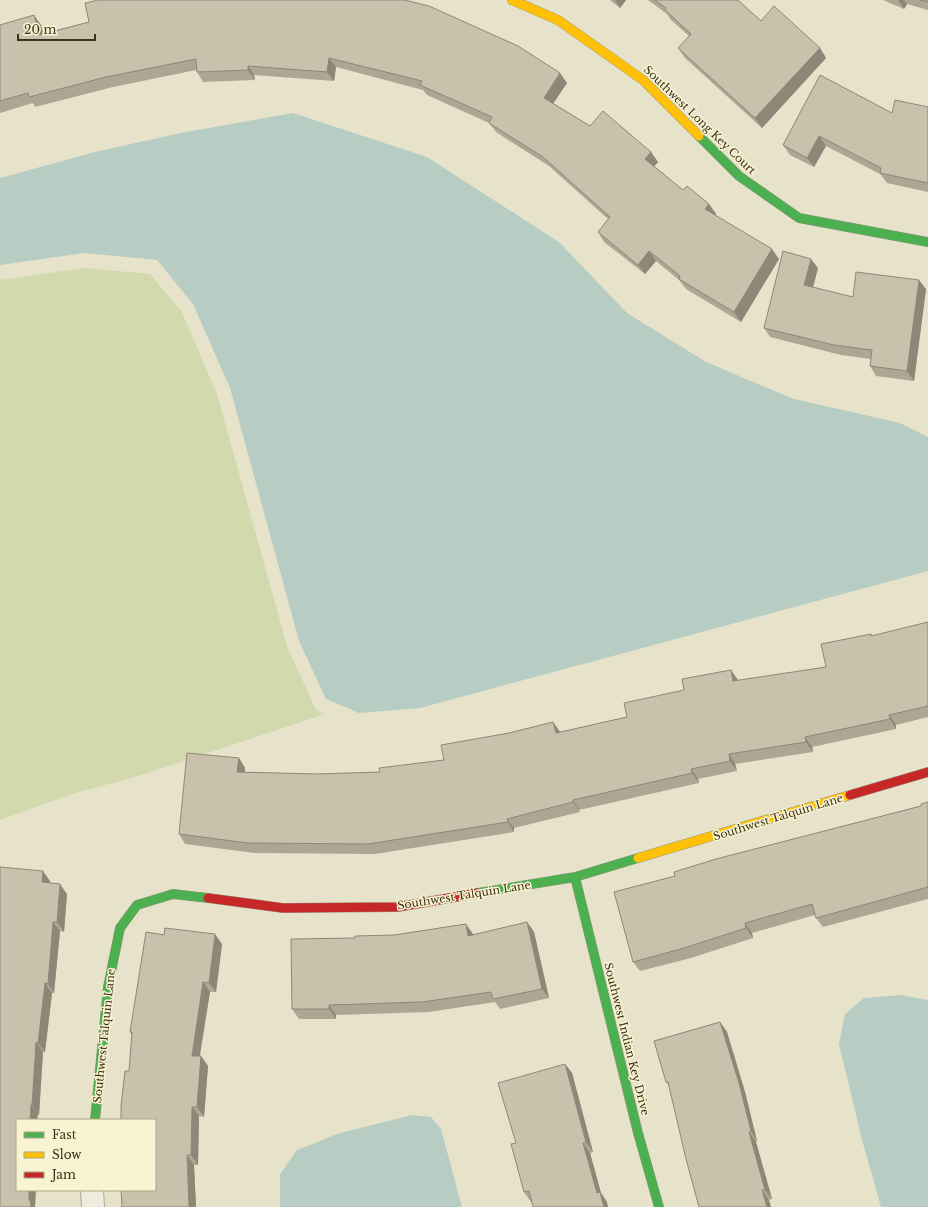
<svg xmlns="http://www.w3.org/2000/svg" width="928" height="1207" viewBox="0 0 928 1207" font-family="'Libre Baskerville',serif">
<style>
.green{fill:#d2d9ac}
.water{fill:#b7cdc3}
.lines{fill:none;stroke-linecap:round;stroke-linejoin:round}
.street-casing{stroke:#aca695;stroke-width:24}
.fast-casing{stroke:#9b9584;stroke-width:10}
.slow-casing{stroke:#9b9584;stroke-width:10}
.jam-casing{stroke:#9b9584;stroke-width:10}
.street{stroke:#eeecde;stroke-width:22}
.fast{stroke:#4caf50;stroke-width:9}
.slow{stroke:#ffc107;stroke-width:9}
.jam{stroke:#c62828;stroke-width:9}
.wall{fill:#aea694}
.shaded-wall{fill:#8d8778}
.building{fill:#cac1ac;stroke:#8d8778}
.labels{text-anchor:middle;stroke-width:3;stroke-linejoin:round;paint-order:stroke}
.street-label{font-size:11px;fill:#3b301c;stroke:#f8f3d0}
</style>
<rect width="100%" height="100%" fill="#e7e3cb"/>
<path class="green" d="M84 268 150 274 182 312 217 394 287 646 314 706 317 710 325 714 135 777 72 794 0 820V280Z"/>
<path class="water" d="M293 113 427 157 559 242 627 313 706 362 794 399 900 423 928 437V571L420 708 359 713 326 699 299 641 230 388 193 304 157 260 84 253 0 265V178L95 152 181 133Z
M901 995 928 1000V1207H881L862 1140 839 1044 845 1014 864 998Z
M412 1115 431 1117 441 1129 462 1207H280V1174L297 1150 340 1133Z"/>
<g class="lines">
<defs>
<path id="street" d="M92 1190 93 1207"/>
<path id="fast" d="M699 136 739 176 799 218 928 242
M575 877 638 1133 659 1207
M478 893 575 877 638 858
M95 1120 108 987 120 928 137 905 173 894 208 898"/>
<path id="slow" d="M512 0 558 20 643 80 699 136
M638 858 850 795"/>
<path id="jam" d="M850 795 928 772
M208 898 283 908 398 907 478 893"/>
</defs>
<use href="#street" class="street-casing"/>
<use href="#fast" class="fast-casing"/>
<use href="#slow" class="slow-casing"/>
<use href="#jam" class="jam-casing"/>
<use href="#street" class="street"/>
<use href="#fast" class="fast"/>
<use href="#slow" class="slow"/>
<use href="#jam" class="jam"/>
</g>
<path class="wall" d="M610 0H626L620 8Z
M648 0H738L761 21 820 48 826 58 762 128 685 58 678 48 689 36 671 20 667 14Z
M883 0H928V10L907 4 904 9Z
M89 22 567 83 553 103 590 126 651 152 658 162 654 166 683 190 709 204 716 214 715 215 779 259 741 322 686 289 679 280 656 261 645 274 604 242 598 232 608 219 549 166 496 132 489 123 427 95 423 90 336 67 334 81 254 75 255 80 203 82 197 72 196 70 113 87 35 107 33 103 0 113V25H41L43 34Z
M928 107V192L887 183 880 174 826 146 814 167 790 155 783 145 892 113Z
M818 268 813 287 853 297 926 289 914 381 876 376 870 366 871 359 841 355 770 337 764 328Z
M928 622V717L896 725V729L812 747 813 752 735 764 737 771 698 779 699 783 579 810 580 812 514 828V832L375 854 255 853 185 844 179 834 239 758 245 768V772L316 774 380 772 444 760 509 733 553 722 560 732 627 717 738 681 826 667 871 634 872 636Z
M928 802V899L823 927 816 918 815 915 752 933 753 938 691 958 640 971 633 962 675 876 921 806Z
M50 881V883L67 894 64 932 60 931 54 993H52L45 1052H43L39 1115 38 1114 37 1120H17L0 1207Z
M527 922 534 932 549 998 500 1009 495 1002 429 1012 336 1015V1019H299L292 1009 473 935Z
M222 944 216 992H210L200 1056H201L208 1066 204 1117 199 1116 198 1165H194L196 1207H122L129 1071 132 1035 130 1032Z
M720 1022 727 1032 745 1092 757 1141 756 1142 772 1199 769 1200 666 1082Z
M565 1064 572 1073 593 1152 590 1153 601 1193 607 1202H531L524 1192 516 1143Z"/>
<path class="shaded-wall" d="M615 0H626L620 8Z
M898 0H904L907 4 904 9Z
M34 15 41 25 46 44 39 35Z
M820 48 826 58 762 128 755 118Z
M329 58 336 67 334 81 327 72Z
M248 66 254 75 255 80 248 70Z
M560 73 567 83 551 107 544 98Z
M819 136 826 146 814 167 807 158Z
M651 152 658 162 652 169 645 159Z
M709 204 716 214 712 219 705 209Z
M772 249 779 259 741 322 734 312Z
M649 251 656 261 645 274 638 265Z
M811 259 818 268 811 295 804 285Z
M919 280 926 289 914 381 907 371Z
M731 670 738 680 740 691 733 681Z
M889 715 896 725V729L890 719Z
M553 722 560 732 556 733Z
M805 737 812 747 813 752 806 742Z
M729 754 735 764 737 771 730 761Z
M239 758 245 768 244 782 237 772Z
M691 769 698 779 699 783 692 773Z
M573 800 579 810 580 812 573 802Z
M507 819 514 828V832L508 822Z
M43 871 50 881 49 892 42 882Z
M60 884 67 894 64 932 57 922Z
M53 922 60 931 54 993 48 984Z
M527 922 534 932 549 998 542 989Z
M745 923 752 933 753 938 746 928Z
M466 924 473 934 475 946 468 936Z
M215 934 222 944 216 992 209 983Z
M203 982 210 992 198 1065 192 1056Z
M45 983 52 993 45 1052 38 1043Z
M329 1005 336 1015V1019L329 1009Z
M720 1022 727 1032 745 1092 757 1141 751 1131Z
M36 1042 43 1052 39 1115 32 1105Z
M201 1056 208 1066 204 1117 197 1107Z
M565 1064 572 1073 593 1152 586 1142Z
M31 1105 38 1114 37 1120H30Z
M192 1107 199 1116 198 1165 191 1155Z
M749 1132 756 1142 772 1199 765 1190Z
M583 1143 590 1153 601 1193 607 1202 608 1207H604L597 1193Z
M187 1155 194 1165 196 1207H189Z
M29 1190H36L35 1207H31L29 1200Z
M762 1190 769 1200 771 1207H767Z"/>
<path class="building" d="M98 0H405L429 6 518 46 560 73 544 98 590 126 603 111 651 152 645 159 683 190 687 186 709 204 705 209 772 249 734 312 679 279 680 276 649 251 638 265 598 232 610 217 543 157 489 123 492 117 420 85 422 81 329 58 327 72 248 66V70L197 72 196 59 106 77 29 97 28 93 0 101V25L34 15 39 35 89 22 85 3Z
M655 0H738L761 21 774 6 820 48 755 118 678 48 691 34 665 10 666 8Z
M920 0H928V2Z
M820 75 892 113 895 100 928 107V183L880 173 881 168 819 136 807 158 783 145Z
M783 251 811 259 804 285 853 297 856 272 919 280 907 371 870 366 872 350 834 345 764 328Z
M928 622V706L889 715 890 719 805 737 806 742 729 754 730 761 691 769 692 773 573 800V802L507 819 508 822 368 844 248 843 179 834 187 753 239 758 237 772 316 774 380 772 379 768 444 760 441 745 509 733 553 722 556 733 627 717 624 703 684 690 682 679 731 670 733 681 826 667 821 644 871 634V636Z
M928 802V887L816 918 812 904 745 923 746 928 684 948 633 962 614 892 675 876 674 872 716 859 921 806V804Z
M0 867 43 871 42 882 60 884 57 922H53L48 984 45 983 38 1043 36 1042 32 1105H31L30 1120H17V1190H29V1200H30L31 1207H0Z
M527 922 542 989 493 999 491 992 422 1002 329 1005V1009H292L291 939 355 938V936L394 935 466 924 468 936Z
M165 928 215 934 209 983 203 982 192 1056H201L197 1107H192L191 1155H187L189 1207H122L121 1190H155V1120H121V1106L125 1071H129L132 1032H130L146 932 164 935Z
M720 1022 739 1083 751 1131 749 1132 765 1190H762L767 1207H699L686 1159 668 1082H666L654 1041Z
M565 1064 586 1142 583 1143 597 1193 600 1192 604 1207H533L529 1191 524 1192 511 1144 516 1143 498 1083Z"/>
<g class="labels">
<g class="street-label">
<text transform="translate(700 120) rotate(44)" y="4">Southwest Long Key Court</text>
<text transform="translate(778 817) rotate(-17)" y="4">Southwest Talquin Lane</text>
<text transform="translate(464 895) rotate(-9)" y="4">Southwest Talquin Lane</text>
<text transform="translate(104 1036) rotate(-84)" y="4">Southwest Talquin Lane</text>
<text transform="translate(627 1039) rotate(76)" y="4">Southwest Indian Key Drive</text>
</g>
</g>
<rect x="16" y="1119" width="140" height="72" fill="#f8f3d0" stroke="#aca588"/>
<rect x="24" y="1132" width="20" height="6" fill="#4caf50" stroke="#aca588"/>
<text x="52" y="1139" font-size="12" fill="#3b301c">Fast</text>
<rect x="24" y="1152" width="20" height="6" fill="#ffc107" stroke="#aca588"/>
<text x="52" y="1159" font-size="12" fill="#3b301c">Slow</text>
<rect x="24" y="1172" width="20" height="6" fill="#c62828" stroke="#aca588"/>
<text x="52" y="1179" font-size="12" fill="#3b301c">Jam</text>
<path d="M18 34v6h77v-6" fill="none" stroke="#3b301c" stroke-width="2"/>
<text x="24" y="34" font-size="12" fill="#3b301c" stroke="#f8f3d0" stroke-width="3" paint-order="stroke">20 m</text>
</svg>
